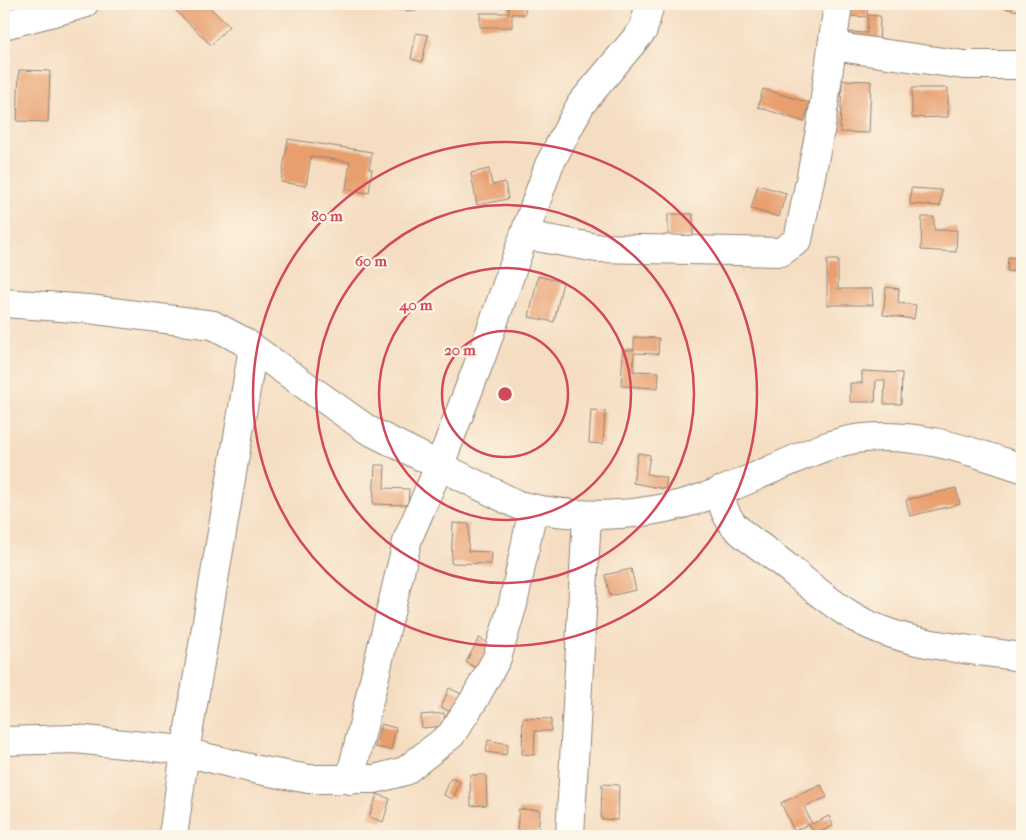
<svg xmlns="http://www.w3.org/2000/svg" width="1026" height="840" viewBox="0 0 1026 840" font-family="'IM FELL French Canon',serif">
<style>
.building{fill:#e89e6d}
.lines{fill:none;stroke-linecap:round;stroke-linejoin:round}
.minor-casing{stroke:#908476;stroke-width:30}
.minor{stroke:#fff;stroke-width:28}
.ring{fill:none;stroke:#d1495b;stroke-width:2.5}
.centre{fill:#d1495b;stroke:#fcf5e5;stroke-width:2.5}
.ring-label{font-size:15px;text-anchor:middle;font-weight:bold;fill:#d1495b;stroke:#fcf5e5;stroke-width:4.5;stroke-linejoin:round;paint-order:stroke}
</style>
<rect width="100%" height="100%" fill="#fcf5e5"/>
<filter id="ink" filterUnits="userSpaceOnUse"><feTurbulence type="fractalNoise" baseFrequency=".02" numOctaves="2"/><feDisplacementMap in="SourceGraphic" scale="10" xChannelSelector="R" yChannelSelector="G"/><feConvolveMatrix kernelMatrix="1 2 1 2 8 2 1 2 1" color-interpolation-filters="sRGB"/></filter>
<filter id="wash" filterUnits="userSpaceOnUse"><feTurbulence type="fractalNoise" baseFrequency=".0096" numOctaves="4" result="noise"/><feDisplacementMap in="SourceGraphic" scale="20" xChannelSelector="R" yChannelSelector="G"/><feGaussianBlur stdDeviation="1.12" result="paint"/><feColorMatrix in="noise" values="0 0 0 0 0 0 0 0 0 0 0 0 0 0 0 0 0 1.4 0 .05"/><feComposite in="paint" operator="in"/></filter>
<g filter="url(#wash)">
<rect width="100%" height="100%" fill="#f5ddc1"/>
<g id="blocks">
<path class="building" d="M181 4H206L229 26 211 45 175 10Z
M393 4H415V11L392 10Z
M508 4H525V14H512V27H480V13H509Z
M850 4H868L867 15 880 16 879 47 848 45 849 32 867 33 868 17 849 16Z
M990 4H1018L1017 11Z
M416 33 428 35 422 62 411 59Z
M19 70 50 71 48 122 17 121Z
M842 80 871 81 869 133 840 132Z
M912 88H948V117L912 118Z
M763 89 810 103 804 122 758 107Z
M1018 106H1022V144H1020Z
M288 139 372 152 369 169H372L369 193 346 189 350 162 311 156 306 186 281 182Z
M489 169 492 185 505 182 508 199 477 205 471 173Z
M758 185 786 193 779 217 751 209Z
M911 188 942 190 940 206 910 204Z
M668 214H693V237H668Z
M922 217H934V230H957L956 252 921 250Z
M1008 257 1022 258V272L1007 271Z
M827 260H838V289H872L873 305H827Z
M538 276 563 282 554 322 529 317Z
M886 287 899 289 898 303 916 305 914 319 883 315Z
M634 337 659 338 658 354 634 353 633 371 659 372 658 388 621 386 623 350H634Z
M862 371 902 373 901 404H884L885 380H876L875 402H850V383H862Z
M591 410 605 411 603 444 589 443Z
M638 453 650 455 647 474 667 478 665 489 633 483Z
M375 465H385L384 488 409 489 408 505 373 504Z
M956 488 960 504 910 516 906 500Z
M453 523 469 524 468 551 492 552 491 564 451 563Z
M631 569 636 590 610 596 605 575Z
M479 638 500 650 486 674 466 662Z
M449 688 468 697 459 716 441 707Z
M444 713 445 726 422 728 421 715Z
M523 718 551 719V731H535L534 755 522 754Z
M381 724 396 728 391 750 375 747Z
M488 740 508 744 506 755 486 752Z
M470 775H486L487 805 471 806Z
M451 778 460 782 453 799 444 795Z
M602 784 619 785 618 820 601 819Z
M821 785 827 797 804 807 812 824 829 816 833 826 814 835 809 824 794 831 781 803Z
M377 794 390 799 383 822 369 817Z
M519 809 540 810 538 832 517 830Z"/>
</g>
</g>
<g filter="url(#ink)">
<use href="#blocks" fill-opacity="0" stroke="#908476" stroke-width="1"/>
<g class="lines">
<defs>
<path id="minor" d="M4 25 84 4
M832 46 964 65H1022
M525 235 597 248 781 252 798 240 821 126 838 4
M4 303 89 309 213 325 243 341 368 430 518 505C579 520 645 518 705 497 726 490 747 480 768 471 799 458 830 441 864 438 920 432 970 451 1022 468
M720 491C724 528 747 536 773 556 798 575 822 597 849 614 899 646 965 648 1022 657
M4 741 75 739 172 749 258 770 309 779H375L405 771 451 735 474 700 497 658 513 604 533 509
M350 780 408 538 439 467 482 355 549 165 581 104 643 30 650 4
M173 836 185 752 253 348
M570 836 587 515"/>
</defs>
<use href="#minor" class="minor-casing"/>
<use href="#minor" class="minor"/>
</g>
</g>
<g class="ring">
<circle cx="505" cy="394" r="63"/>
<circle cx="505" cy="394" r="126"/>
<circle cx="505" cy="394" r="189"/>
<circle cx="505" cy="394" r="252"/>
</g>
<circle cx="505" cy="394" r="8" class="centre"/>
<g class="ring-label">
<text x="327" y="221">80 m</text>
<text x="371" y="266">60 m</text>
<text x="416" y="310">40 m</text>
<text x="460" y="355">20 m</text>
</g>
<rect width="1026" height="840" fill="none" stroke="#fcf5e5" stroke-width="20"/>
</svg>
